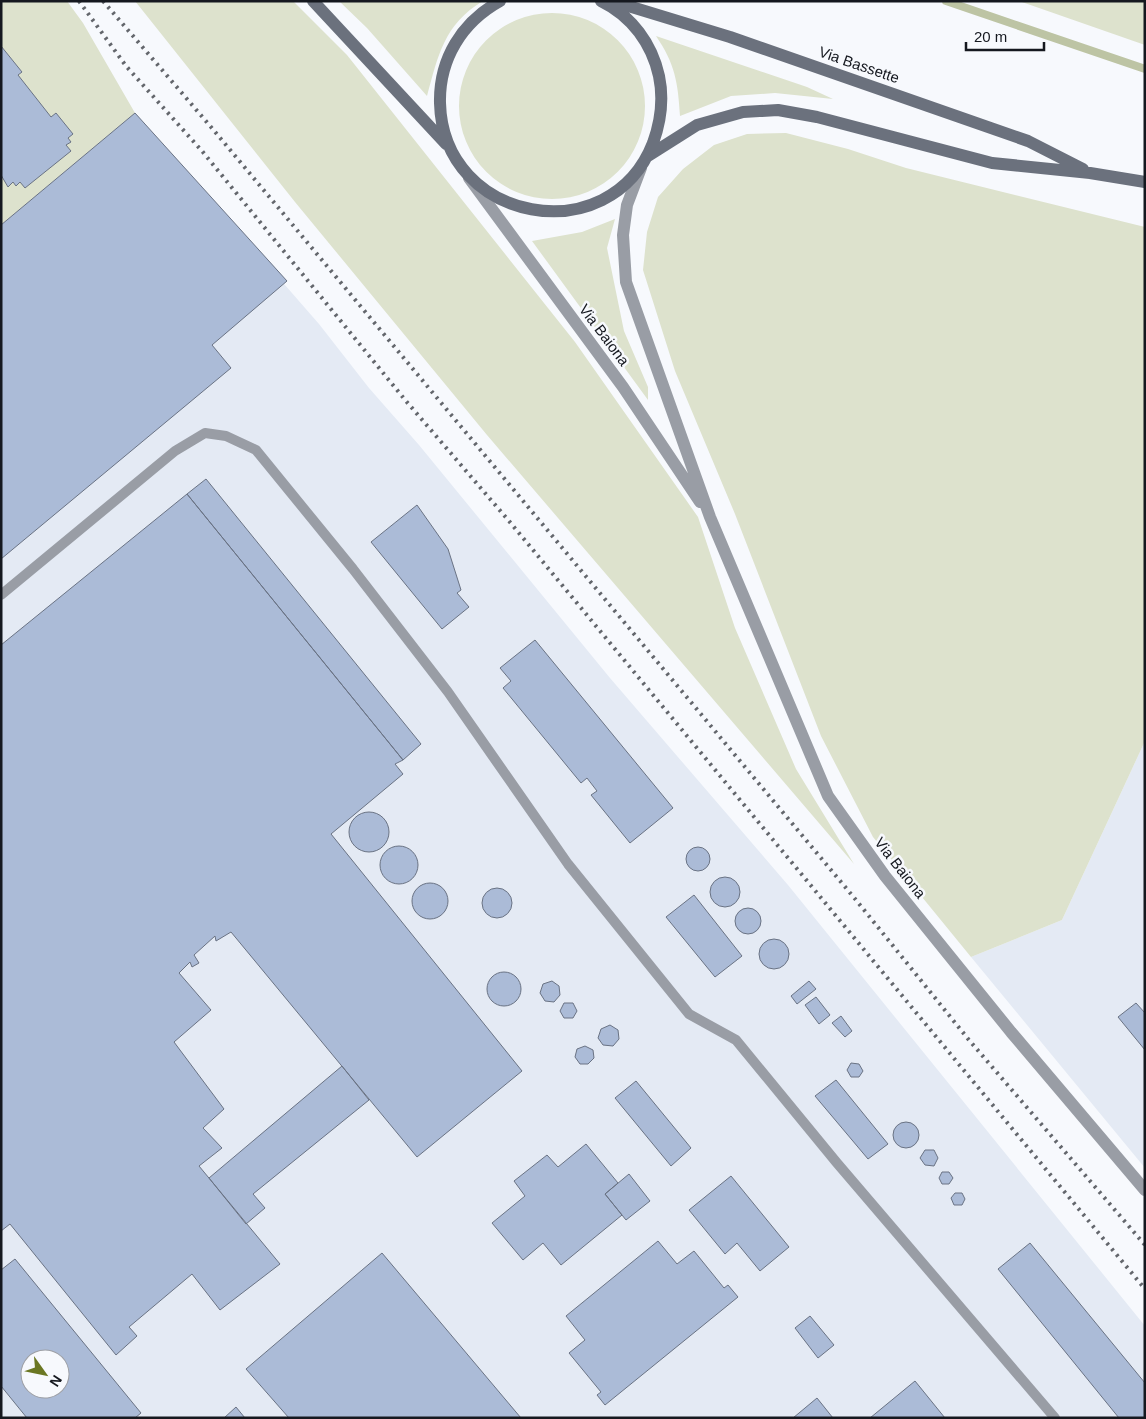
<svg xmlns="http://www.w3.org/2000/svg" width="1146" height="1419" viewBox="0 0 1146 1419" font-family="Helvetica,sans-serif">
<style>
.built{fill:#e4eaf4;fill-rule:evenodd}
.green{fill:#dde2cd}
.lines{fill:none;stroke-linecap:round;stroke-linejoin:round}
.stream{stroke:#bdc4a4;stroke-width:8}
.building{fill:#abbbd7;stroke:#6a7384;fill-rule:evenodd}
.lane{stroke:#999da5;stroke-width:10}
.street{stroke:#999da5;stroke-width:12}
.secondary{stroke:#6b717d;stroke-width:12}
.rail{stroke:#63666c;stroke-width:4;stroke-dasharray:2.5 5;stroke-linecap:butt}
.labels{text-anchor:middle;stroke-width:5;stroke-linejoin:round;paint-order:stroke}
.street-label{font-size:15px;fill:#15181f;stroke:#f7f9fd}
</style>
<rect width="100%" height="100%" fill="#f7f9fd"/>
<path class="built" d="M135 113 319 324 369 388 419 445 610 678 788 885 1145 1326V1418H1V225ZM30 1359H60V1389H30Z
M1145 741V1168L971 957 1062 920Z"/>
<path class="green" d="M1 1H67L83 23 135 113 1 225Z
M135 1H293L347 55 575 342 698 517 735 628 796 769 854 864 487 435 295 202Z
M339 1H483C444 24 438 56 427 96L367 28Z
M1019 1H1145V45Z
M459 106a93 93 0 1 1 186 0a93 93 0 1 1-186 0Z
M656 36 807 87 833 99 775 93 731 96 680 116C678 82 675 64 656 36Z
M786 133 848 149 906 168 1145 227V741L1062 920 971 957 873 837 821 736 735 514 675 371 643 270 647 232 658 197 683 169 714 145 747 134Z
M615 219 607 248 624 331 648 387V400L532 241 582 232Z"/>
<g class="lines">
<path class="stream" d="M946 1 1145 69"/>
</g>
<path class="building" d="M1 46 22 72 18 75 51 117 56 113 73 134 68 138 71 142 66 145 71 151 25 188 20 182 16 186 13 182 8 187 1 175Z
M135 113 287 281 212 345 231 368 1 559V225Z
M206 479 421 744 403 760 187 494Z
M187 494 403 760 395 764 403 774 331 834 522 1071 417 1157 231 932 216 941 215 936 194 955 199 963 192 967 190 962 179 973 211 1010 174 1042 224 1109 203 1128 222 1148 199 1166 280 1264 220 1310 192 1274 129 1327 137 1336 116 1355 10 1224 1 1231V645Z
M417 505 448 549 461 590 457 593 469 607 442 629 371 542Z
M535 640 673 808 630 843 591 795 597 791 587 778 581 783 503 688 511 681 500 668Z
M349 832a20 20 0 1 1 40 0a20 20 0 1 1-40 0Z
M380 865a19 19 0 1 1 38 0a19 19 0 1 1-38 0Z
M686 859a12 12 0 1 1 24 0a12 12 0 1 1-24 0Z
M710 892a15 15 0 1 1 30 0a15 15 0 1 1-30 0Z
M412 901a18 18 0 1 1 36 0a18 18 0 1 1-36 0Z
M482 903a15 15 0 1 1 30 0a15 15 0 1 1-30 0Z
M694 895 742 956 715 977 666 917Z
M735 921a13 13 0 1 1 26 0a13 13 0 1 1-26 0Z
M759 954a15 15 0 1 1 30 0a15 15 0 1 1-30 0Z
M487 989a17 17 0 1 1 34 0a17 17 0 1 1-34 0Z
M552 981 559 986 560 995 554 1002 545 1001 540 993 543 984Z
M809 981 816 989 797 1004 791 996Z
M816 997 830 1015 819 1024 805 1005Z
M564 1003H573L577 1011 573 1018H564L560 1011Z
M1136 1003 1145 1013V1050L1118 1017Z
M841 1016 852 1031 845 1037 832 1023Z
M610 1025 618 1030 619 1039 613 1046 603 1045 598 1038 601 1029Z
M585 1046 593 1050 594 1058 588 1064H580L575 1057 577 1049Z
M851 1063 859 1064 863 1071 859 1077H851L847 1070Z
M342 1066 369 1100 253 1194 265 1208 246 1224 209 1178Z
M836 1080 888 1144 868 1159 815 1096Z
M636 1081 691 1148 671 1166 615 1098Z
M893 1135a13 13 0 1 1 26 0a13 13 0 1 1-26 0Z
M586 1144 618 1183 605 1194 622 1215 561 1265 543 1243 523 1260 492 1223 525 1196 514 1181 547 1155 558 1167Z
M925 1150H934L938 1158 934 1166 925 1165 920 1158Z
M942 1172H949L953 1178 949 1184H942L939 1178Z
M629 1174 650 1201 626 1220 605 1194Z
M731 1176 789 1247 760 1271 737 1243 725 1254 689 1210Z
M955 1193H962L965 1199 962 1205H954L951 1198Z
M658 1241 677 1264 694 1251 724 1288 728 1285 738 1297 605 1405 597 1395 601 1392 569 1353 585 1340 566 1316Z
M1030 1243 1145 1383V1418H1119L998 1269Z
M382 1253 521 1418H289L246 1369Z
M15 1259 141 1413 135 1418H27L1 1386V1270ZM30 1359H60V1389H30Z
M810 1316 834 1345 818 1358 795 1328Z
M915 1381 945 1418H870Z
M817 1398 833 1418H793Z
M236 1407 245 1418H224Z"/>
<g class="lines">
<path class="lane" d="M1 595 175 451 205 433 226 436 256 450 353 569 448 692 568 864 689 1014 736 1040 837 1163 1055 1418"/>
<path class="street" d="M641 168 627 205 623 235 626 282 710 517 828 796 885 876 1011 1032 1145 1190
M469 178 623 387 700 502"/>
<path class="secondary" d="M313 1 446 144
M500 1C462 22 439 59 440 103 443 223 610 253 653 143 661 121 664 100 659 76 652 44 632 16 601 1
M612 1 730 37 1028 141 1083 169
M648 156 697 125 743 112 778 110 817 117 992 163 1090 173 1145 182"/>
<path class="rail" d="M79 1 126 66 202 151 406 401 509 521 1145 1289
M103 1 211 127 856 900 969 1040 1145 1245"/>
</g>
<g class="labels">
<g class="street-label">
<text transform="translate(859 65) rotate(19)" y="5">Via Bassette</text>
<text transform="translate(604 335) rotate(53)" y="5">Via Baiona</text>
<text transform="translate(900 868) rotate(52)" y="5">Via Baiona</text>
</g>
</g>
<rect width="1146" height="1419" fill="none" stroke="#15181f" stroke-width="5"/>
<g transform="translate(45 1374) rotate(123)"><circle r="24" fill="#f7f9fd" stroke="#9d9fa4"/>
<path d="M0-4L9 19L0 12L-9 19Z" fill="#6b7723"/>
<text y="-8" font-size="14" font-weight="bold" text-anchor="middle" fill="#15181f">N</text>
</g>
<path d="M966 42v8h78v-8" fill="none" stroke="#15181f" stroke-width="2.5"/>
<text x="974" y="42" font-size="15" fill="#15181f" stroke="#f7f9fd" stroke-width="4" paint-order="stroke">20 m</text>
</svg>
